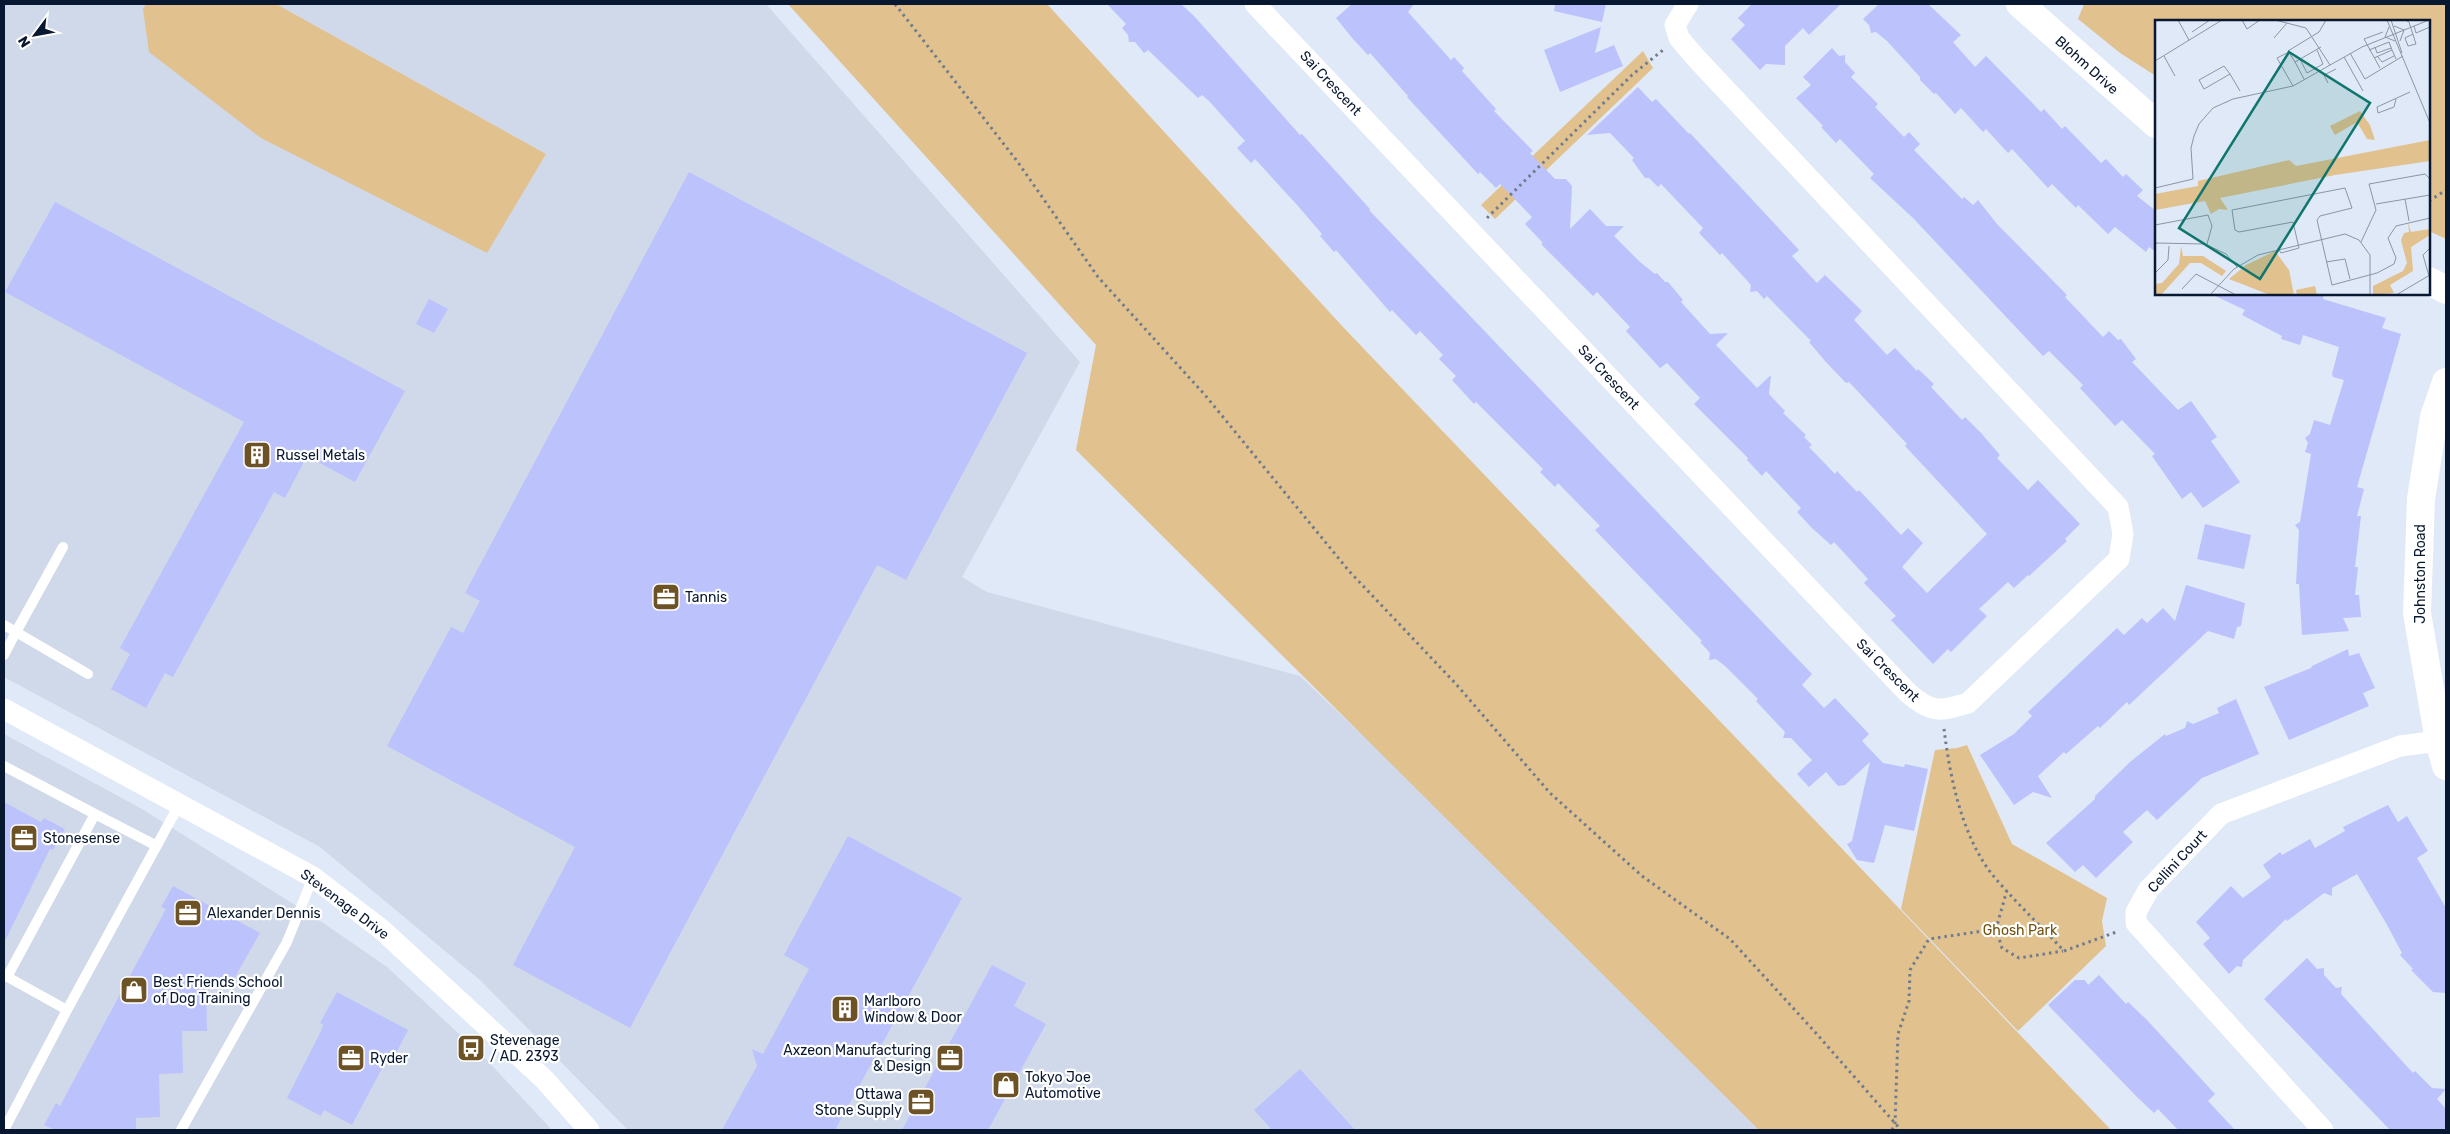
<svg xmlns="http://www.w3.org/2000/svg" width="2450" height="1134" viewBox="0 0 2450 1134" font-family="Rubik,sans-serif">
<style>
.built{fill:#d0d9e9}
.green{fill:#e1c18d}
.building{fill:#bcc2fc}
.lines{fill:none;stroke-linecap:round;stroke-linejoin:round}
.path{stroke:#6f7c8f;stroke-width:3;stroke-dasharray:2.5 4;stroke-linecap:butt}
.lane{stroke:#fff;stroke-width:10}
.street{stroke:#fff;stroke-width:21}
.secondary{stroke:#fff;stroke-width:28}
.labels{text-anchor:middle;stroke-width:4.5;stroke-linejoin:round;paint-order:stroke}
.street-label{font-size:14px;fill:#081830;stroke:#fff}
.poi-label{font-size:14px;fill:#081830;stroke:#fff;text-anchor:start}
.park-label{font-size:14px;fill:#72510d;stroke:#fff}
.inset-road{fill:none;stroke:#8a95a7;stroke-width:1}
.view{fill:#0f766e;fill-opacity:0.15;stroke:#0f766e;stroke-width:2.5}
.inset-edge{fill:none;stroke:#081830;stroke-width:2.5}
</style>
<rect width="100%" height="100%" fill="#e0e9f7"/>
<path class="built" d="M4 4H766L1080 362 962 577 987 592 1300 676 1779 1130H628L480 980 320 847 4 677Z
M4 734 142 809 322 922 387 967 483 1056 552 1130H4Z"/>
<path class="green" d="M146 4H276L546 154 487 253 261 138 149 52 143 9Z
M788 4H1047L1343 327 2111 1130H1759L1076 450 1096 345Z
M2084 4H2446V239L2429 231V21H2156V76L2120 53 2078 19Z
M1643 51 1653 68 1495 219 1481 205Z
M1967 745 2012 844 2107 898 2102 921 2106 946 2018 1031 1901 909 1935 750 1957 748Z"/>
<path class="building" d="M1107 4H1181L1194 16 1300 135 1302 134 1370 209 1369 210 1812 674 1802 685 1824 708 1835 698 1869 734 1862 741 1883 763 1904 767 1905 764 1928 769 1914 831 1885 825 1874 863 1857 860 1847 844 1852 841 1870 762 1845 785 1838 786 1826 772 1809 787 1797 774 1812 760 1791 738H1783L1785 732 1756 701 1758 699 1725 666 1716 659 1709 660 1710 653 1700 642 1702 641 1595 530 1600 526 1558 483 1555 487 1540 472 1543 469 1476 402 1474 404 1452 380 1456 376 1439 359 1443 355 1420 331 1416 335 1392 310 1390 312 1336 250 1334 252 1320 236 1322 234 1298 206 1255 159 1251 163 1237 148 1245 141 1209 101 1202 95 1198 98 1148 50 1144 53 1135 42H1129L1128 35 1122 28 1126 24Z
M1352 4H1414L1408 12 1451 60 1454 57 1464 68 1462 71 1496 109 1494 111 1533 151 1530 153 1555 179H1566L1572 186 1570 229 1590 209 1606 226H1624L1614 236 1640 262 1655 274 1657 273 1665 282H1668L1683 300 1681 302 1710 334 1728 333 1716 345 1757 388 1771 375 1769 394 1785 411 1783 413 1806 435 1804 437 1812 445 1809 447 1835 474 1837 471 1857 492 1859 490 1901 535 1908 528 1923 543 1902 567 1927 593 1987 534 1905 446 1907 444 1849 382 1846 383 1825 361 1809 342 1811 341 1767 296 1764 299 1757 291 1750 292 1751 285 1722 253 1720 255 1699 233 1703 228 1661 184 1658 187 1649 178H1645L1632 160 1634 158 1610 133 1587 135 1638 87 1652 102 1656 99 1689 134 1690 133 1799 250 1792 256 1817 283 1825 275 1862 311 1854 320 1887 355 1895 348 1917 371 1918 369 1934 384 1931 387 1962 420 1965 417 1981 433 2000 455 1997 458 2028 490 2038 480 2080 524 2065 539 2067 541 2029 576 2028 575 2014 588 2008 582 1979 609 1987 616 1951 652 1948 649 1933 664 1891 620 1896 616 1864 583 1868 579 1834 542 1831 545 1812 528 1797 512 1801 508 1766 471 1762 476 1747 460 1748 458 1694 404 1700 398 1667 363 1660 368 1626 331 1630 327 1597 292 1593 296 1541 244 1543 243 1525 224 1532 217 1500 184 1496 188 1480 172 1478 174 1407 97 1408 96 1370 53 1368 55 1353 39 1336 18Z
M1555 4H1606L1602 22 1554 11Z
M1752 4H1841L1809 35 1803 28 1785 46V65L1766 64 1760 70 1731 39 1745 25 1738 18Z
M1879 4H1928L1961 35 1953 42 1975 67 1986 56 2041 112 2044 109 2062 129 2065 126 2101 163 2106 159 2123 177 2126 174 2143 190 2137 196 2156 211V252L2149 247 2146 252 2115 227 2108 234 2078 205 2076 208 2052 184 2048 188 2012 149 2008 153 1986 129 1983 132 1961 108 1955 114 1936 93 1934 94 1920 80V77L1887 41 1876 32 1871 33 1869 25 1863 19Z
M1601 27 1595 53 1614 45 1623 66 1560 92 1544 50Z
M1832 48 1839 56 1845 55V62L1855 73 1851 77 1878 104 1875 107 1904 137 1909 132 1920 144 1914 150 1962 199 1964 197 1973 205 1978 200 1997 224 2067 295 2065 297 2103 337 2109 331 2118 340 2121 339 2136 359 2132 362 2178 410 2191 401 2217 437 2211 441 2240 482 2203 508 2191 492 2182 499 2152 456 2155 454 2122 420 2115 426 2080 388 2083 385 2049 351 2043 356 1913 218 1870 178 1874 174 1840 139 1836 143 1821 127 1823 126 1796 98 1811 85 1803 77Z
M689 172 1027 353 906 580 877 565 630 1028 513 965 575 847 387 746 451 627 463 633 480 601 465 593Z
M55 202 405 391 355 482 307 456 285 498 274 492 173 677 165 673 146 708 111 689 130 654 120 648 244 422 5 292Z
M2211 294H2324L2323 299 2386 318 2382 328 2401 334 2357 487 2364 489 2357 516H2361L2355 567H2358L2355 595H2359L2361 617 2343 618 2349 631 2302 635 2299 584H2296L2299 530 2295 525 2300 522 2311 454 2305 452 2308 443 2305 438 2310 434 2314 420 2330 425 2344 380 2333 377 2332 374 2339 347 2303 335 2300 345 2281 339 2282 336 2242 315 2245 310Z
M429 299 448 309 434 333 416 324Z
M2205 524 2251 535 2244 569 2197 559Z
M2186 585 2245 603 2241 626 2237 627 2234 639 2208 631 2129 705 2127 702 2100 728 2098 726 2066 754 2064 752 2038 776 2052 798 2033 792 2014 805 1980 755 2014 734 2032 716 2028 712 2117 628 2124 635 2142 618 2147 623 2163 608 2175 621Z
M2348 649 2349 656 2359 653 2375 688 2363 693 2369 706 2289 740 2264 687 2311 668 2312 666Z
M2236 699 2259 754 2202 778 2157 820 2147 810 2123 832 2133 842 2096 878 2083 865 2075 872 2046 843 2095 799V796L2130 762 2165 734 2166 736 2185 728 2187 721 2193 724 2219 713 2217 708Z
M4 802 41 822 44 818 65 829 53 850 50 849 4 943Z
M2388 805 2398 822 2407 816 2411 823 2428 851 2417 858 2446 908V993L2433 992 2411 970 2413 969 2400 955 2402 953 2386 923 2357 874 2332 888V896L2324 893 2287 921 2286 919 2243 960 2242 967 2237 966 2229 974 2203 944 2210 938 2196 922 2231 886 2243 898 2271 877 2263 865 2280 852 2282 855 2310 839 2315 848 2345 831 2343 827Z
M848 836 962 898 835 1130H722L757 1066 752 1049 763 1054 809 969 784 955Z
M173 886 260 933 230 986 206 988 207 1031H182L183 1073 159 1074 160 1117 136 1118V1130H55L44 1125 56 1103 60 1106 139 959 166 909 161 907Z
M2307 958 2317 969 2324 968V975L2336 988 2342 987 2341 994 2413 1073 2415 1071 2432 1088 2446 1089 2437 1099 2446 1109V1130H2390L2264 999Z
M992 965 1026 983 1014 1006 1046 1024 988 1130H902Z
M2099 975 2126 1004 2128 1002 2147 1020 2215 1094 2208 1101 2235 1130H2178L2158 1109 2154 1113 2137 1097 2048 1005 2075 980H2085L2088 985Z
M337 992 408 1030 392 1061 387 1059 352 1125 324 1110 321 1116 287 1098 321 1031 323 1024 320 1023Z
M1300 1069 1355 1130H1272L1254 1110Z"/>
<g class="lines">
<path class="path" d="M895 4 1017 161 1098 277 1205 395 1349 571 1456 684 1550 793 1642 876 1730 939 1815 1032 1901 1130
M2429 201 2446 190
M1487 218 1632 75 1663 50
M1944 729C1950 777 1961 833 1991 873 2013 900 2040 925 2064 951L2119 931
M2007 890 1996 929 2002 948 2019 958 2063 951
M1892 1130 1895 1124 1898 1034 1909 1001 1910 970 1929 939 1996 929"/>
<path class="lane" d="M4 625 16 632 63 547
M4 655 16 632 88 674
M4 766 95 814 7 977
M95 814 157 846
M4 975 67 1010 180 803
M4 1130 67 1010
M181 1130 287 942 313 877"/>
<path class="street" d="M1255 4 1908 693C1932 713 1939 712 1968 703L2119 559 2123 534 2118 507 1696 58 1679 38 1675 25 1688 4
M4 709 313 877 381 929 544 1079 589 1130
M2323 1130 2136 923V912L2149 889 2221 814 2400 746 2439 741"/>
<path class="secondary" d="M2020 4 2156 124
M2429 281 2446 290
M2446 382 2434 417 2421 499 2417 613 2439 741 2446 766"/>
</g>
<defs>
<symbol id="building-square" viewBox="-11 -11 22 22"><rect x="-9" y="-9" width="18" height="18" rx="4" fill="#6c5224" stroke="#fff"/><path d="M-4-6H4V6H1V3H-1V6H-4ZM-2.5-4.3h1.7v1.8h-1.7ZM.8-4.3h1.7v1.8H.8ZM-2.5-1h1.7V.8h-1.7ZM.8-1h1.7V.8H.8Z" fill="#fff"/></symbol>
<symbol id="office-square" viewBox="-11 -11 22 22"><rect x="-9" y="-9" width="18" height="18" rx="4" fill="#6c5224" stroke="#fff"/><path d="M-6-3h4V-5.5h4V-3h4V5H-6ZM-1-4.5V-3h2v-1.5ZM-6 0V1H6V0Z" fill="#fff"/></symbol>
<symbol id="shop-square" viewBox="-11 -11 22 22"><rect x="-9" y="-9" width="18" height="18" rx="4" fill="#6c5224" stroke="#fff"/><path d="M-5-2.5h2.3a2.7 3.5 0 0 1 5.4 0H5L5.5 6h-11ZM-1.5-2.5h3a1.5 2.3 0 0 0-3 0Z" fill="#fff"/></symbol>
<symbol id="bus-square" viewBox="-11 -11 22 22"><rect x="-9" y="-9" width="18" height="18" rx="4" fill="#6c5224" stroke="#fff"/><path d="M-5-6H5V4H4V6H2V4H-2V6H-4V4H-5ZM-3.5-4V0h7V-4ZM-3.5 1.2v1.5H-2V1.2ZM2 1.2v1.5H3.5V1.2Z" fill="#fff"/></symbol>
</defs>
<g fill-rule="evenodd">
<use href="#building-square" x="241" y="439" width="32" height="32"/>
<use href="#office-square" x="650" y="581" width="32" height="32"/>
<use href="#office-square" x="8" y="822" width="32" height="32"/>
<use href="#office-square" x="172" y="897" width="32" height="32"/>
<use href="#shop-square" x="118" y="974" width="32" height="32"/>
<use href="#building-square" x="829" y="993" width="32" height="32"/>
<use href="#bus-square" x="455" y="1032" width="32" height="32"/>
<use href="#office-square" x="335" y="1042" width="32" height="32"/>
<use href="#office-square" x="934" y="1042" width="32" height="32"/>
<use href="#shop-square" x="990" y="1069" width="32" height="32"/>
<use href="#office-square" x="905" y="1086" width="32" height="32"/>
</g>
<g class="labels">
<g class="street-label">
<text transform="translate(2087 65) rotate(42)" y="5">Blohm Drive</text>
<text transform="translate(1331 83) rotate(47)" y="5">Sai Crescent</text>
<text transform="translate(1609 377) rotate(47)" y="5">Sai Crescent</text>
<text transform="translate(2420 574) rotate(-90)" y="5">Johnston Road</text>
<text transform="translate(1888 670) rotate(45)" y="5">Sai Crescent</text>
<text transform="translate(2177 861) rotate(-47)" y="5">Cellini Court</text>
<text transform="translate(345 904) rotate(37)" y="5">Stevenage Drive</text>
</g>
<g class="poi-label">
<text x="276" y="460">Russel Metals</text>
<text x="685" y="602">Tannis</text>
<text x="43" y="843">Stonesense</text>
<text x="207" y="918">Alexander Dennis</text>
<text x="153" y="987">Best Friends School<tspan x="153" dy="16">of Dog Training</tspan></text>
<text x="864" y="1006">Marlboro<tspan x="864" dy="16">Window &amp; Door</tspan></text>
<text x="490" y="1045">Stevenage<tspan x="490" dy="16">/ AD. 2393</tspan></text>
<text x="931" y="1055" text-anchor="end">Axzeon Manufacturing<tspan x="931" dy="16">&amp; Design</tspan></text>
<text x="370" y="1063">Ryder</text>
<text x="1025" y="1082">Tokyo Joe<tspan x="1025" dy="16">Automotive</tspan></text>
<text x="902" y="1099" text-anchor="end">Ottawa<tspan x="902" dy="16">Stone Supply</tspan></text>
</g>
<g class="park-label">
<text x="2020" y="935">Ghosh Park</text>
</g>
</g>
<g transform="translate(2155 20)">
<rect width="275" height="275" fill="#e0e9f7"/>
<path d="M205 91 215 105 220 120 212 119 202 102 180 115 175 106ZM275 120V141L180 155 65 178 73 190 64 189 56 194 50 181 0 190V174L43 166V161L134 140 141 146ZM253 202 256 212 275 209V215L256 227 258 251 235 265 239 273 218 275V266L248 251 252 243 246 220 249 213 254 212ZM26 226 28 236H48L71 251 67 256 46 243H35L6 275H0V264L7 263 24 244ZM120 231 134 250 139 275H115L74 259 91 245ZM160 266 162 275H142L141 270Z" fill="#e1c18d"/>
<path class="inset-road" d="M23 0 34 20M87 0 92 9 105 0M120 0 151 8 175 45M232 0 275 103M236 0 247 33M250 0 254 2 261 24 253 26 250 18 258 14M239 6 249 10 245 21M259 6 261 13 275 7M234 7 230 17 240 21M37 12 55 0M119 18 132 3M220 27 222 33 236 28M214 30 234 22 237 30M134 32 122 38 138 66M195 33 210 59 248 36M9 36 20 56M222 36 227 42 239 36M189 37 208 71M219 38 237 30 241 39M145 39 152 53 168 44 162 30M0 41 67 0M140 42 133 31 164 12 171 0M225 48 209 19 228 12M75 54 49 69 44 60 69 46 75 54 85 71M149 59 140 42 166 27M173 63 169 55 181 49M241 79 239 87 223 93 222 87 255 72M0 168 38 159 36 128 39 116 44 104 58 88 78 79 138 66 207 27 274 0M250 179 254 201M221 184 275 175M0 205 53 195 57 206 52 224M206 222 221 190 214 164 270 154 275 159M0 223 50 224 71 234 82 247M123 228 126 233 144 228 138 202 84 212 80 210 77 190 190 168 197 188 165 196 162 200 177 265 222 253 239 244 241 238 233 218 241 206 275 198M171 242 190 239 195 259M0 253 13 240 14 226M274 256 268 235 275 228M27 269 41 254 81 275M55 275 79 249 103 235 190 214 204 220 215 235V275M241 275 275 255"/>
<path class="view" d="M134 32 215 83 105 259 24 208Z"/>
<rect width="275" height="275" class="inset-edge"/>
</g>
<rect width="2450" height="1134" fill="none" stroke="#081830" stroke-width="10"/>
<g transform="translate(35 35) rotate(238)" stroke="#ffffff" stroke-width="4" paint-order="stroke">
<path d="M0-4L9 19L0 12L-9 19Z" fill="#081830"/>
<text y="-8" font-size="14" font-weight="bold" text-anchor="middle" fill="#081830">N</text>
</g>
</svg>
